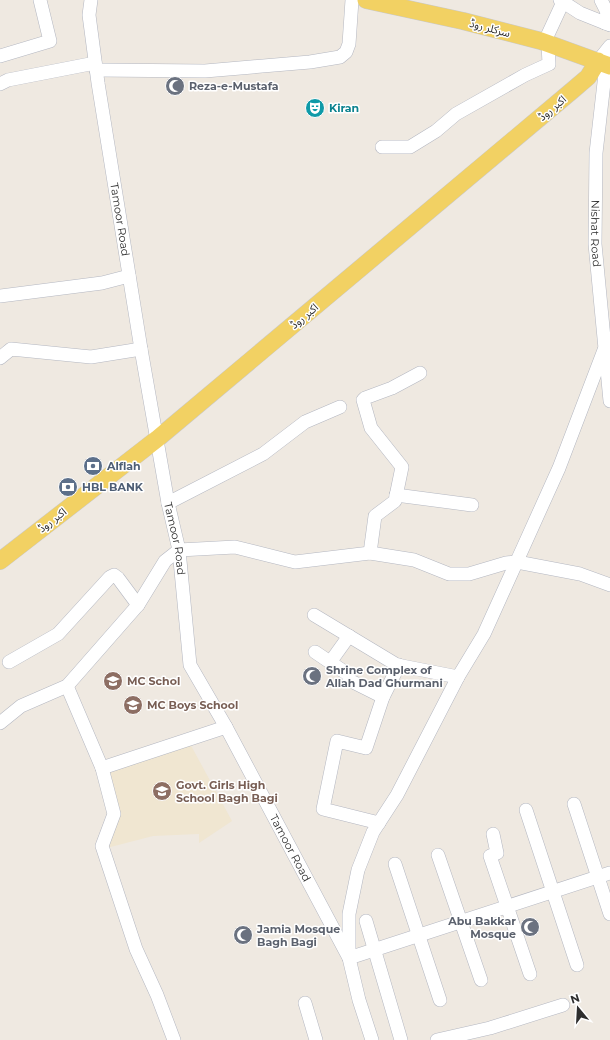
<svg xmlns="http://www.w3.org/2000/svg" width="610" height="1040" viewBox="0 0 610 1040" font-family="Montserrat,'Noto Sans Arabic',sans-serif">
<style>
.education{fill:#f0e6d1}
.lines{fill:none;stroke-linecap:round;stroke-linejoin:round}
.minor-casing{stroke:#b4b7c1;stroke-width:14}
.major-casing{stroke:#c9c9c9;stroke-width:18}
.minor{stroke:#fff;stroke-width:13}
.major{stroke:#f2d163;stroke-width:17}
.labels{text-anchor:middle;stroke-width:3;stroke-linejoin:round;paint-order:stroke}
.street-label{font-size:11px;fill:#2e2e2e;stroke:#fff}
.worship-label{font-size:11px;font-weight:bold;fill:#5b616d;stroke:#fff;text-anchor:start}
.culture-label{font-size:11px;font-weight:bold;fill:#0d838f;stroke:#fff;text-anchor:start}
.service-label{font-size:11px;font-weight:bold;fill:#4e5e75;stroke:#fff;text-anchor:start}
.education-label{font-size:11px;font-weight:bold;fill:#785e54;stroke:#fff;text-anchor:start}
</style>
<rect width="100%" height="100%" fill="#efe9e1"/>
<path class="education" d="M188 740 232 821 199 843V834L153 836 103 849 114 814 102 768Z"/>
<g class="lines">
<defs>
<g id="minor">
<path id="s1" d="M91 0 89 15 98 83 141 349 168 503 179 550 190 665 226 727 349 958 359 1000 372 1040"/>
<path d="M560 0 580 13 610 25"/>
<path d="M601 0 607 12 605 23"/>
<path d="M544 43 563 2"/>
<path d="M0 56 50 41 40 0"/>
<path d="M598 61 610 46"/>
<path id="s2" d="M606 65 596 153 595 244 610 401"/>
<path d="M96 70 205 71 310 62 340 57 346 52 349 44 352 0"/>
<path d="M0 84 8 80 95 63"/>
<path d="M382 147H410L436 131 456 114 525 75 549 64 548 44"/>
<path d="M0 296 102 283 129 276"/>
<path d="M610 348 604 350 559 468 484 634 458 677 397 795 373 832 358 870 349 914V958L610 873"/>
<path d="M0 358 11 349 91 357 141 349"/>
<path d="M396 495 472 505"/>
<path d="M168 503 263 454 305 422 340 407"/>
<path d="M370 553 375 516 395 501 402 467 371 428 363 400 365 398 392 388 420 373"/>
<path d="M314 615 397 665 458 677"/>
<path d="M315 652 349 675V680L383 697"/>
<path d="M331 661 349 636"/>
<path d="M9 662 58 634 110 577 114 575 118 578 138 605"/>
<path d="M67 686 102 768 114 814 102 846 136 949 157 995 174 1040"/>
<path d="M0 723 21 706 67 686 138 605 165 561 179 550 235 547 295 562 370 553 414 560 449 574H469L506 563 517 562 580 574 610 585"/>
<path d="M102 768 226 727"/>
<path d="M574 804 610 914"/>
<path d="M526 810 577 965"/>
<path d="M379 823 323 809 337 741 366 748 383 697 399 665"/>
<path d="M493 834 497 853 490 856 530 974"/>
<path d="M438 855 481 980"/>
<path d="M395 864 440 1000"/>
<path d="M366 921 401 1040"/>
<path d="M305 1003 316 1040"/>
<path d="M437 1040 490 1028 563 1005"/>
</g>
<path id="major" d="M366 0 463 21 541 41 610 66
M0 561 157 439 574 89 588 77 598 61"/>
</defs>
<use href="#minor" class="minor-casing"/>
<use href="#major" class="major-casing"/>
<use href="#minor" class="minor"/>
<use href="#major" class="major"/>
</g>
<defs>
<symbol id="mosque-disc" viewBox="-11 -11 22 22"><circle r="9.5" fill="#6b7280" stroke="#fff"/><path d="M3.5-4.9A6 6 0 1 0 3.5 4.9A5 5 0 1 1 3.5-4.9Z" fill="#fff"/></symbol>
<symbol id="theatre-disc" viewBox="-11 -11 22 22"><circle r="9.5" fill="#0f9aa8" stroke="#fff"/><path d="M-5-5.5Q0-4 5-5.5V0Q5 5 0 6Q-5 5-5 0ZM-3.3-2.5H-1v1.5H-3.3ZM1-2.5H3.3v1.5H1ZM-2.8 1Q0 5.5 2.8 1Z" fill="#fff"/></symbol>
<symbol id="bank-disc" viewBox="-11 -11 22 22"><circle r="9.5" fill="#5c6f8a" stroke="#fff"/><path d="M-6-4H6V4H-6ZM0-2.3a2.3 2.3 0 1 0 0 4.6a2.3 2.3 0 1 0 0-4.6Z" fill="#fff"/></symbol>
<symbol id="school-disc" viewBox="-11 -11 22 22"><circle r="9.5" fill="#8d6e63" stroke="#fff"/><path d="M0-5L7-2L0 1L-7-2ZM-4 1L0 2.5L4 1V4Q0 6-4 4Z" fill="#fff"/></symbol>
</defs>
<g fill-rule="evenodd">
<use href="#mosque-disc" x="164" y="75" width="22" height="22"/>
<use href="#theatre-disc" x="304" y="97" width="22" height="22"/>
<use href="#bank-disc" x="82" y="455" width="22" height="22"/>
<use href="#bank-disc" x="57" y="476" width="22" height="22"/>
<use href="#mosque-disc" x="301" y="665" width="22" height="22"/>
<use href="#school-disc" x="102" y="670" width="22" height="22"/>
<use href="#school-disc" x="122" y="694" width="22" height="22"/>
<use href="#school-disc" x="151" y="780" width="22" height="22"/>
<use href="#mosque-disc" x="519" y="916" width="22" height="22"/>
<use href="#mosque-disc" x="232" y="924" width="22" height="22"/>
</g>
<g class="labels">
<g class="street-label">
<text transform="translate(490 28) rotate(15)" y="4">سرکلر روڈ</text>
<text transform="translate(552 108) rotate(-40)" y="4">اکبر روڈ</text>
<text dy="4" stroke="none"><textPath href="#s1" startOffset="222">Tamoor Road</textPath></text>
<text dy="4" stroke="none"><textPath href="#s2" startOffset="169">Nishat Road</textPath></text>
<text transform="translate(304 316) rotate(-40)" y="4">اکبر روڈ</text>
<text transform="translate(52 520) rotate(-38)" y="4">اکبر روڈ</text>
<text dy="4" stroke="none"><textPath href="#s1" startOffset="546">Tamoor Road</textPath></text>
<text dy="4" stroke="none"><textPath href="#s1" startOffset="882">Tamoor Road</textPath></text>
</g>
<g class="worship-label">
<text x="189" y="90">Reza-e-Mustafa</text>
<text x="326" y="674">Shrine Complex of<tspan x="326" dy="13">Allah Dad Ghurmani</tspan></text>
<text x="516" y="925" text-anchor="end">Abu Bakkar<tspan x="516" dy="13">Mosque</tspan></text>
<text x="257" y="933">Jamia Mosque<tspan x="257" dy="13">Bagh Bagi</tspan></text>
</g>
<g class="culture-label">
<text x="329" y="112">Kiran</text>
</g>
<g class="service-label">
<text x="107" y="470">Alflah</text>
<text x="82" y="491">HBL BANK</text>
</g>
<g class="education-label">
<text x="127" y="685">MC Schol</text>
<text x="147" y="709">MC Boys School</text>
<text x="176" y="789">Govt. Girls High<tspan x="176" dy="13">School Bagh Bagi</tspan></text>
</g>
</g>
<g transform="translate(578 1008) rotate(342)" stroke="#ffffff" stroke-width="3" paint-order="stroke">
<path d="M0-3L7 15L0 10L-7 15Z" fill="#2e2e2e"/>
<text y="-6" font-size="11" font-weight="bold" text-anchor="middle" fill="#2e2e2e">N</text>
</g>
</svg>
